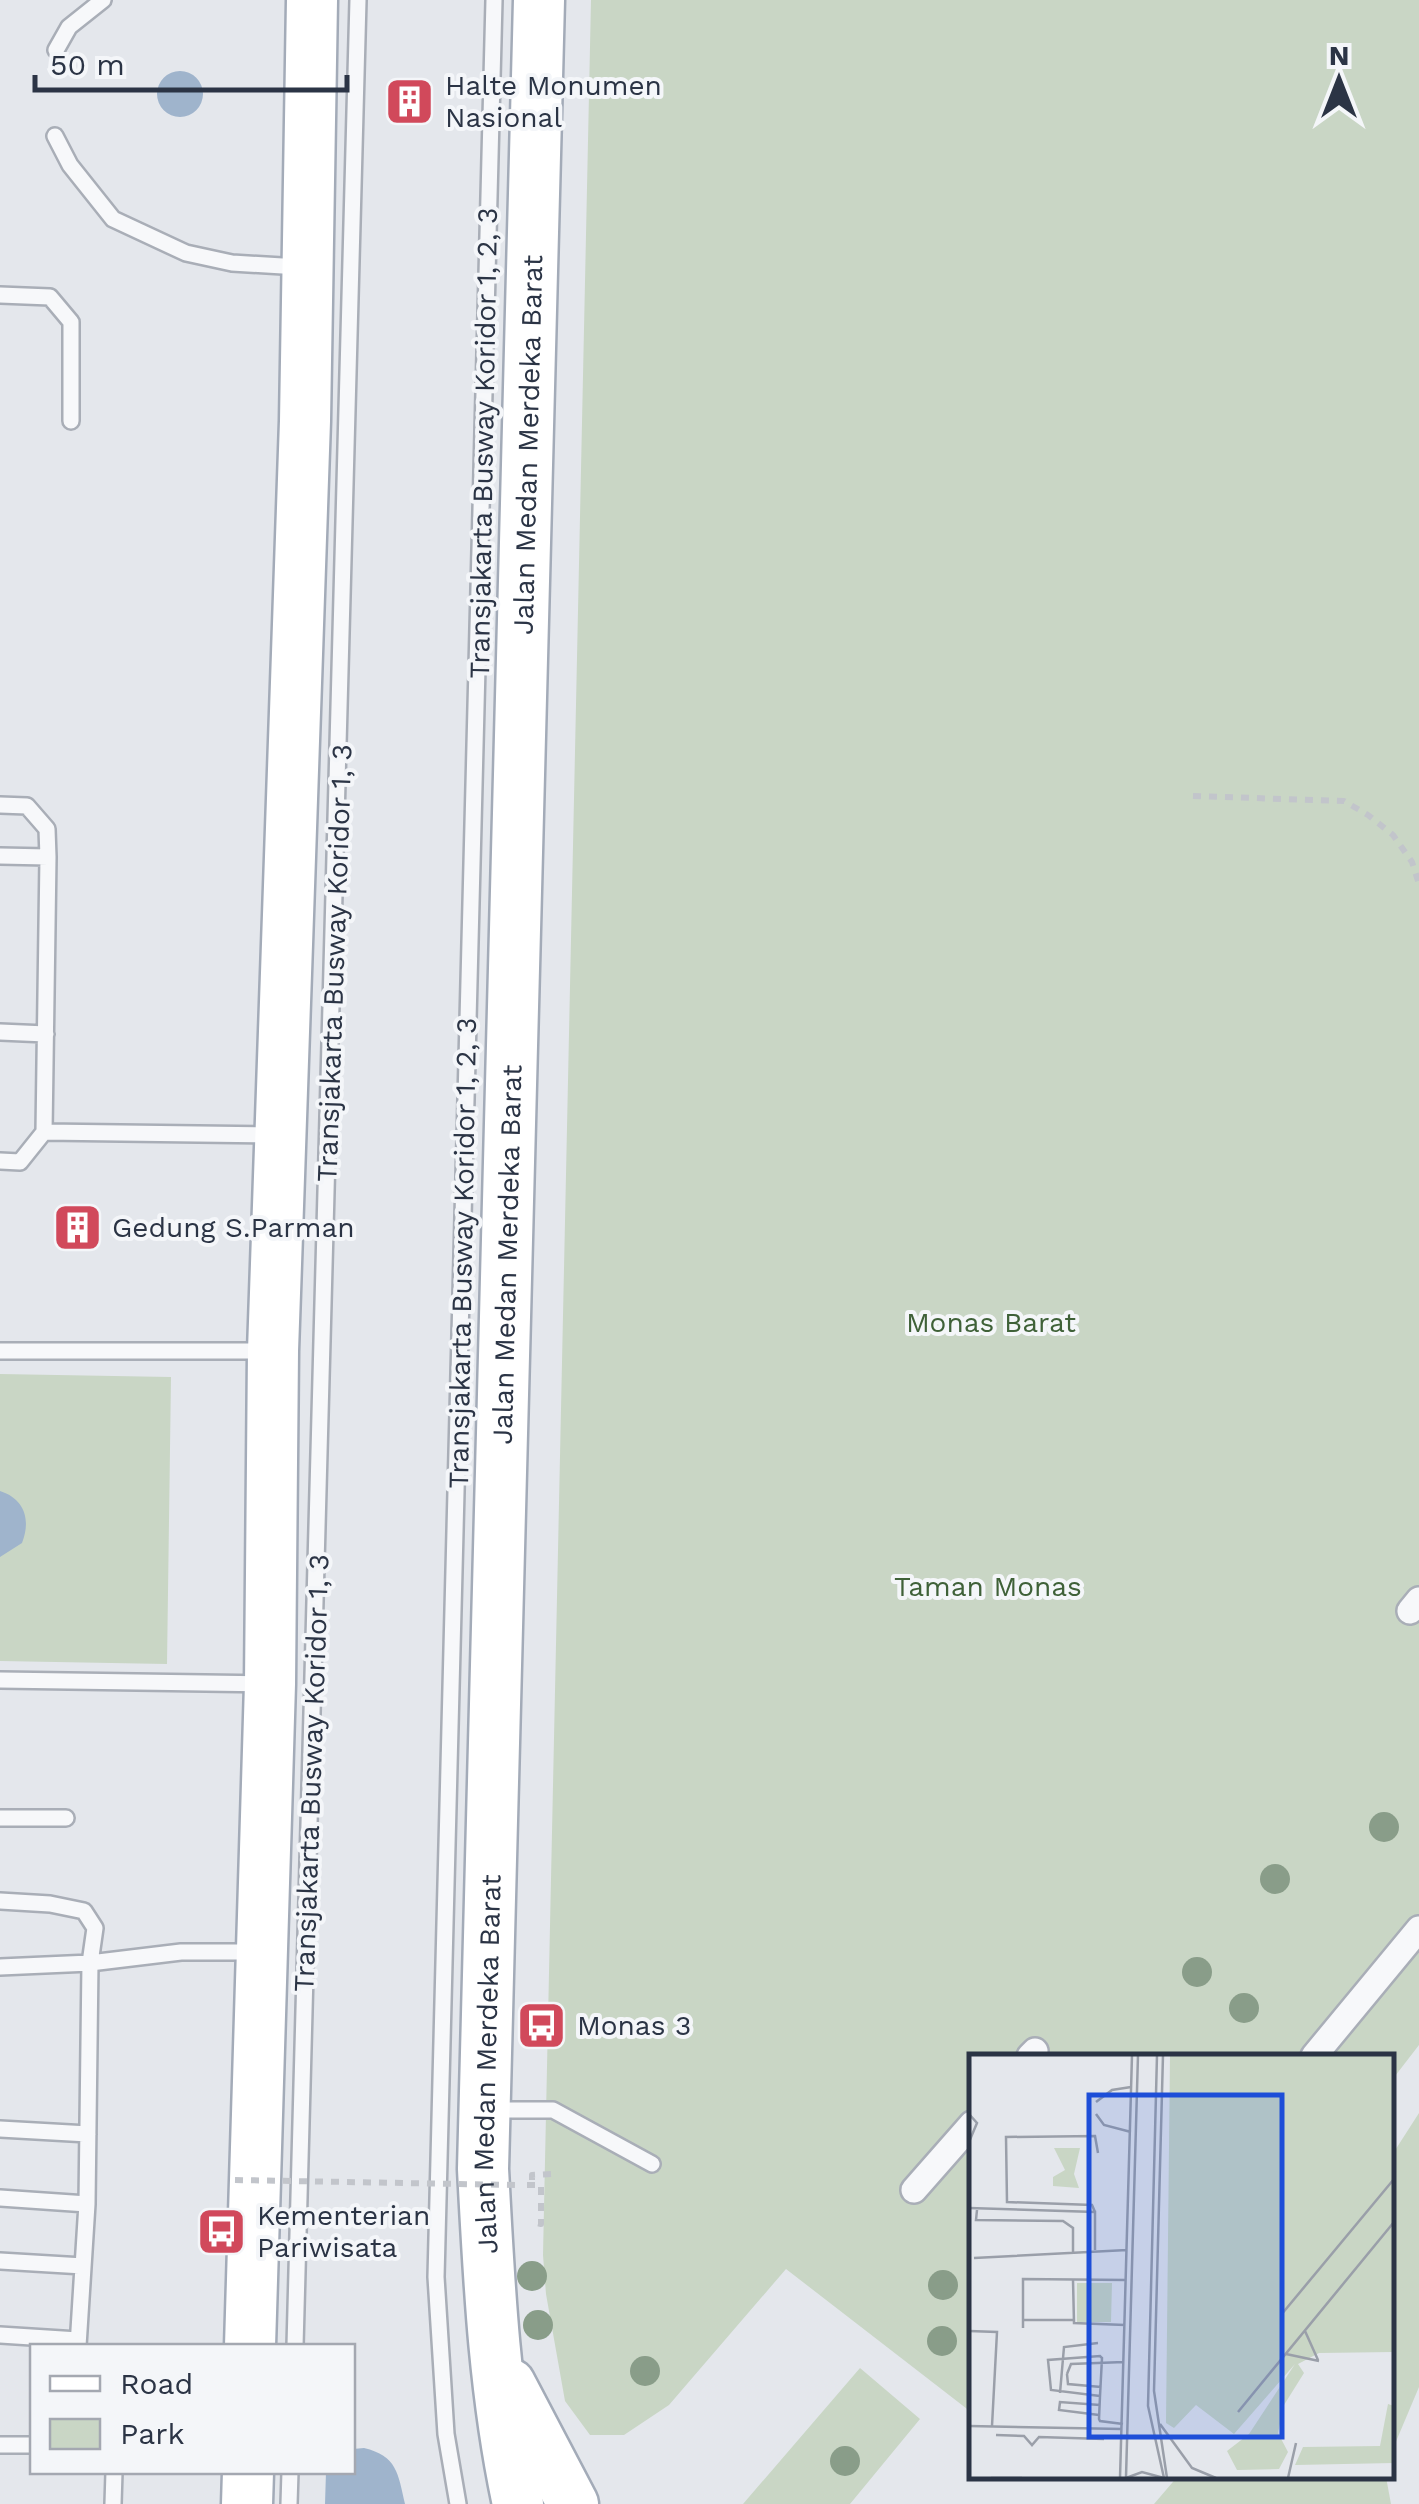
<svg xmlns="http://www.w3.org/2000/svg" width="1419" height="2504" viewBox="0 0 1419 2504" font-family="'Work Sans',sans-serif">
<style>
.green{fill:#c9d6c5}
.water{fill:#9fb4cc}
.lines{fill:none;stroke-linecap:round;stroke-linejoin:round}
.service-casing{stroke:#a9aeb7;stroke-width:20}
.pedestrian-casing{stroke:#a9aeb7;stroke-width:30}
.primary-casing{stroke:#a3abb8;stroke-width:55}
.path{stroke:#c2c5cb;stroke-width:6;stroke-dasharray:8 8;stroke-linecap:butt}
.service{stroke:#f7f8fa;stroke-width:15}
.pedestrian{stroke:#f7f8fa;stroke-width:25}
.primary{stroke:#fff;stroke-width:50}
.path-bridge{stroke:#c2c5cb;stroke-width:6;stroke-dasharray:8 8;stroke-linecap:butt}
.tree{fill:#899d89}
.labels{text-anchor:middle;stroke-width:8;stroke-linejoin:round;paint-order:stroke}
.poi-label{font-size:28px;fill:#2b3445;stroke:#f4f6f9;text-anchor:start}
.street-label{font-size:28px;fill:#2b3445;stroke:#f4f6f9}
.park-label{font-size:28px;fill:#3f6138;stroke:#f4f6f9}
.inset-road{fill:none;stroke:#9a9fa9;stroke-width:2.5}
.view{fill:#1d4ed8;fill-opacity:0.15;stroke:#1d4ed8;stroke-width:5}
.inset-edge{fill:none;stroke:#2b3445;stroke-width:5}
</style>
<rect width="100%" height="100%" fill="#e4e7ec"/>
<path class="green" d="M591 0H1419V2045L1392 2080V2056H972L971 2412 786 2269 669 2405 624 2435H590L565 2401 546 2294 543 2255Z
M0 1374 171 1377 167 1664 0 1661Z
M1419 2113V2387L1392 2451V2155Z
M860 2368 920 2419 850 2504H743Z
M1178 2476 1386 2477 1391 2504H1154Z"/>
<path class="water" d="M157 94a23 23 0 1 1 46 0a23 23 0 1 1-46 0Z
M0 1491C25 1499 31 1520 22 1543L0 1557Z
M364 2448C397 2456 398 2473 405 2504H325L326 2472H352L353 2449Z"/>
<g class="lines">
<defs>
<path id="service" d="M56 50 69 27 103 0
M55 136 70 165 113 219 186 253 232 263 299 267
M0 295 50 297 71 322V421
M0 805 27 806 47 829 48 857
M0 856 48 857 44 1132 20 1162 0 1161
M0 1032 46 1034
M44 1132 275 1135
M0 1351H266
M0 1680 266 1684
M0 1818H66
M0 1901 50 1904 84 1911 95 1928 90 1963 87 2204 78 2346
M0 1967 90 1963 181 1952H255
M493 2110H553L652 2164
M0 2129 88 2134
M0 2198 87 2204
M0 2261 83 2266
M0 2335 78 2340
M295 2346 358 0
M0 2445H32
M113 2504 114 2472
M289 2504 290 2472
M458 2504 446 2434 436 2277 494 0"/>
<path id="pedestrian" d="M1410 1611 1419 1600
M1030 2056 1035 2051
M1314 2056 1419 1929
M914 2190 972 2124"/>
<g id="primary">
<path d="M250 2346 270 1684 273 1351 305 421 312 0"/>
<path d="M510 2384 573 2504"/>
<path d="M247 2504 248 2472"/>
<path id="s1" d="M518 2504C494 2393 489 2282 483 2169L539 0"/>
</g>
</defs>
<use href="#service" class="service-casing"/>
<use href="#pedestrian" class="pedestrian-casing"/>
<use href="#primary" class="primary-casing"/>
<path class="path" d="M1193 796 1344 801 1368 815 1393 835 1412 862 1419 884
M532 2180V2175L552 2174
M527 2185H541V2224L532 2222"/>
<use href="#service" class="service"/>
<use href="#pedestrian" class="pedestrian"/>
<use href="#primary" class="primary"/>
<path class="path-bridge" d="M235 2180 516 2185"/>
</g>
<g class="tree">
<circle cx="1384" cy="1827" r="15"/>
<circle cx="1275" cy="1879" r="15"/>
<circle cx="1197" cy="1972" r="15"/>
<circle cx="1244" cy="2008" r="15"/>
<circle cx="532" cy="2276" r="15"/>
<circle cx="943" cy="2285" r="15"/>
<circle cx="538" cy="2325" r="15"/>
<circle cx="942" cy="2341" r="15"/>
<circle cx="645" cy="2371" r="15"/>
<circle cx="845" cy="2461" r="15"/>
</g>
<defs>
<symbol id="building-square" viewBox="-11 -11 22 22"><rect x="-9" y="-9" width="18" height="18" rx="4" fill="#d1495b" stroke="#f4f6f9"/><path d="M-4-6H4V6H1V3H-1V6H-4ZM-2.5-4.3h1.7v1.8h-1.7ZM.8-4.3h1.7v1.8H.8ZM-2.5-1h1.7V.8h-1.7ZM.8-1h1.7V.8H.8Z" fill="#fff"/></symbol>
<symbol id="bus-square" viewBox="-11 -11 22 22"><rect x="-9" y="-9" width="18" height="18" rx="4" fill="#d1495b" stroke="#f4f6f9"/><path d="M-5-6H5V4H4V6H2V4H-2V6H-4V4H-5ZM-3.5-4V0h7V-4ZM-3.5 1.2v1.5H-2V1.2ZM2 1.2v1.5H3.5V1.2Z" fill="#fff"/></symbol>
</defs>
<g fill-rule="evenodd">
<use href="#building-square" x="382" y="74" width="55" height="55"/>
<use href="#building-square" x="50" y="1200" width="55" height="55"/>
<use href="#bus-square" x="514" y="1998" width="55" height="55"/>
<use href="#bus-square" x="194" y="2204" width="55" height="55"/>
</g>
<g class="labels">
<g class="poi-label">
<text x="445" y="95">Halte Monumen<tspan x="445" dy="32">Nasional</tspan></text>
<text x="112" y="1237">Gedung S.Parman</text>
<text x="577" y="2035">Monas 3</text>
<text x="257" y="2225">Kementerian<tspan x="257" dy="32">Pariwisata</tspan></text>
</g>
<g class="street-label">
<text transform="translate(483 443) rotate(-89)" y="10">Transjakarta Busway Koridor 1, 2, 3</text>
<text dy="10" stroke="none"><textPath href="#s1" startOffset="2062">Jalan Medan Merdeka Barat</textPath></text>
<text transform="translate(334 963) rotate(-88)" y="10">Transjakarta Busway Koridor 1, 3</text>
<text transform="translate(462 1253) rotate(-89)" y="10">Transjakarta Busway Koridor 1, 2, 3</text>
<text dy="10" stroke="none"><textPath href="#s1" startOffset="1252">Jalan Medan Merdeka Barat</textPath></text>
<text transform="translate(311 1773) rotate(-88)" y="10">Transjakarta Busway Koridor 1, 3</text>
<text dy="10" stroke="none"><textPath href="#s1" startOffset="442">Jalan Medan Merdeka Barat</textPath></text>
</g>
<g class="park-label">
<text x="991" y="1332">Monas Barat</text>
<text x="988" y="1596">Taman Monas</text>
</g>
</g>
<g transform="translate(969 2054)">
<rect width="425" height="425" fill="#e4e7ec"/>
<path d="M201 1H425V298L350 299 329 310 335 319 315 351 309 379 319 398 310 415 268 416 258 397 280 380 326 310 265 380 227 351 205 374 197 369ZM85 94H111L105 120 110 134 84 132V123L96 116ZM108 229H143L142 268H108ZM419 350 425 352V409L326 411 334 393 411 392Z" fill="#c9d6c5"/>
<path class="inset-road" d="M188 1 179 352 195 424M194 1 185 337 198 424M127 48 143 36 162 33M0 60 8 69 0 88M127 60 135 71 162 78M0 154 126 158V196M8 156 7 166 94 167 104 174V200M126 158 123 151 38 148 37 83 126 82 129 99M5 204 158 196M104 226 105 269 156 271M312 261 425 125M54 266H104M54 274V225L157 226M0 277 28 278 23 372M336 277 349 306M317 300 350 307M98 320 102 310 155 308M98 320 99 330 132 333M91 339 95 293 129 289M131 342 82 336 79 306 131 302 133 304 131 342 130 365 131 367 154 370M269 358 425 168M130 361 90 356 91 348 131 351M191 370 223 414 247 424M0 372 153 375M27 381 55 382 63 391 70 383 135 385M157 423 169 1M22 424H53M151 424 163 1M157 424 173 418 195 424M319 424 327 389"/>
<path class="view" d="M120 41H313V383H120Z"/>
<rect width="425" height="425" class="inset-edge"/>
</g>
<rect x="30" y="2344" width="325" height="130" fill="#f4f6f9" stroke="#a4a8b1" stroke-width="2.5"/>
<rect x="50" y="2376" width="50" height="15" fill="#ffffff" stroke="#a4a8b1" stroke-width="2.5"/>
<text x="120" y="2394" font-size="30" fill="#2b3445">Road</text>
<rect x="50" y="2419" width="50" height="30" fill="#c9d6c5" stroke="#a4a8b1" stroke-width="2.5"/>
<text x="120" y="2444" font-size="30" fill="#2b3445">Park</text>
<g transform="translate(1339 80)" stroke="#f4f6f9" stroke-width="8" paint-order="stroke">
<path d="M0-8L18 38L0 25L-18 38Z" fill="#2b3445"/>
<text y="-15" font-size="28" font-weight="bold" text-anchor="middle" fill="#2b3445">N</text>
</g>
<path d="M35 75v15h312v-15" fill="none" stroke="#2b3445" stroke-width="5"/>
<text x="50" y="75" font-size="30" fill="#2b3445" stroke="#f4f6f9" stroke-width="8" paint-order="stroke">50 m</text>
</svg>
